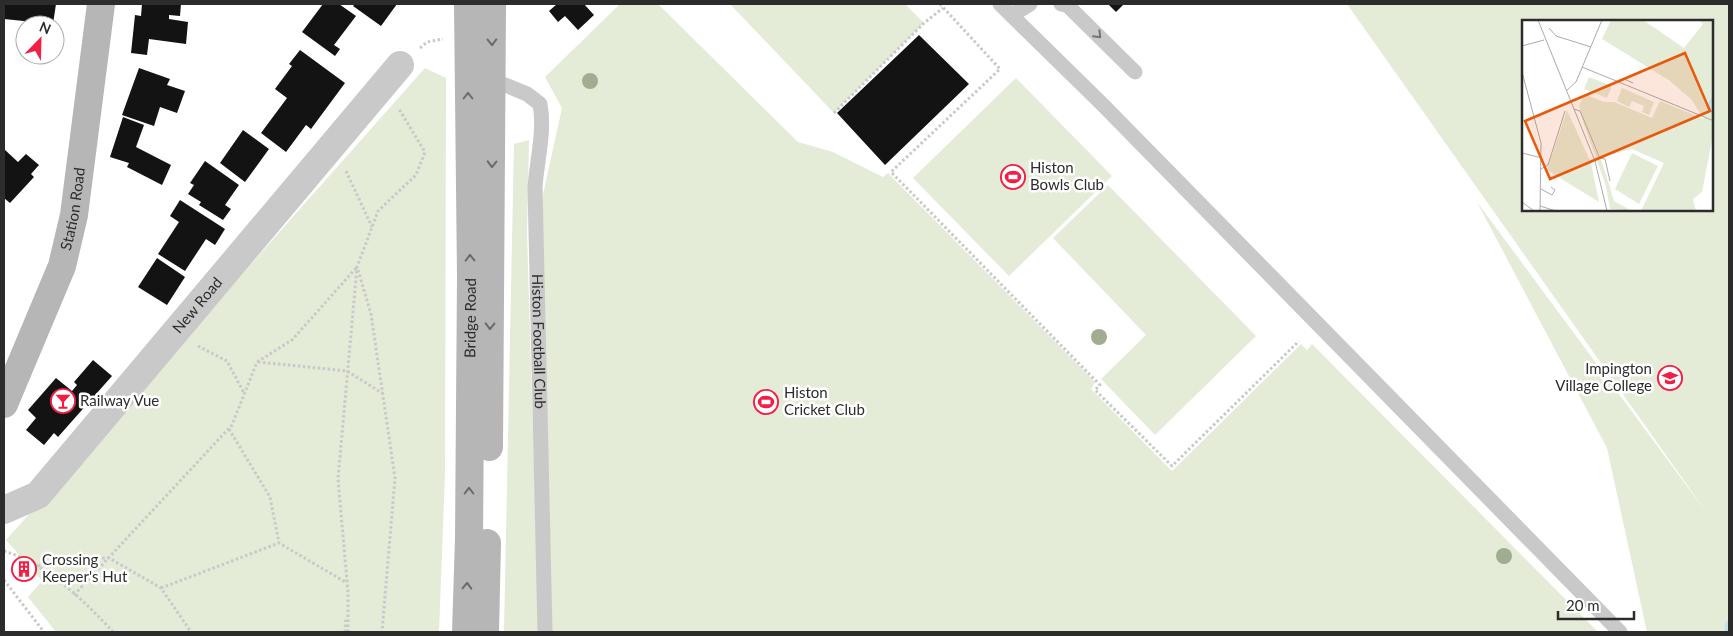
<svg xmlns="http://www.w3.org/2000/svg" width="1733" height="636" viewBox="0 0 1733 636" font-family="Lato,sans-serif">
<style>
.green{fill:#e4ebd7;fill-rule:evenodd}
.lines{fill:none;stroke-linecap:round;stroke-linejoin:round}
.stream{stroke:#c2e1ed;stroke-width:8}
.building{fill:#131313}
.path{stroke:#c9c9c9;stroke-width:3;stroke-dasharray:2.5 2.5;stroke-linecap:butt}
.lane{stroke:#c9c9c9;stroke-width:15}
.street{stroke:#c9c9c9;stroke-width:28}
.secondary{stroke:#b6b6b6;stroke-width:28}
.tree{fill:#a1ad90}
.oneway{stroke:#737373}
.oneway2{stroke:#6a6a6a}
.labels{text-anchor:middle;stroke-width:5;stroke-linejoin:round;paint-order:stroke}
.poi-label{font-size:15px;fill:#2c2c2c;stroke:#fff;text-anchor:start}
.street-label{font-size:15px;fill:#2c2c2c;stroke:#fff}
.inset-river{fill:none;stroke:#c2e1ed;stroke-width:2.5}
.inset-road{fill:none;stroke:#ababab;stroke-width:1}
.view{fill:#e8590c;fill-opacity:0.15;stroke:#e8590c;stroke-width:2.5}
.inset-edge{fill:none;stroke:#2c2c2c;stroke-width:2.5}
</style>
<rect width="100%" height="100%" fill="#fff"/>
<path class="green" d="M620 4H658L798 142 833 152 883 177 888 173 1095 382 1091 389 1172 471 1301 344 1307 350 1312 344 1598 632H552L542 199 562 108 545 77Z
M730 4H905L924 23 834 113Z
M1347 4H1729V632H1647L1607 448 1477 202 1709 516ZM1523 21H1712V210H1523Z
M425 68 446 78 445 474 439 632H56L28 597 42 581 6 540Z
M1016 78 1112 176 1009 276 913 178Z
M529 140 527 233 539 632H504L514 144Z
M1108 185 1256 336 1155 435 1101 379 1146 335 1053 238Z"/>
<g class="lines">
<path class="stream" d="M1729 632V625"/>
</g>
<path class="building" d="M4 4H56L53 24 4 19Z
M142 4H181L180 16 169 15V19L188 22 186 44 149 39 147 55 131 53 135 15 141 16Z
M323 4H339L356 16 334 45 340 49 335 56 302 32Z
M355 4H397L381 26 353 6Z
M557 4H584L594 15 578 30 565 16 558 22 549 11Z
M1108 4H1124L1116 12Z
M919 35 969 84 885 165 837 113Z
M300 50 345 83 311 129 306 125 286 152 261 133 287 98 275 89 292 66 289 64Z
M139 68 170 79 167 85 185 91 177 113 160 107 154 126 122 115Z
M123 117 144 125 136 147 171 165 162 185 127 167 129 163 110 157Z
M243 130 269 149 245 182 220 163Z
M4 149 18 162 26 154 39 165 31 174 34 177 10 203 4 198Z
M205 161 239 185 225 205 231 209 223 220 199 205 201 202 188 194 194 185 190 183Z
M180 200 225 229 215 245 206 239 185 271 158 254 179 222 170 216Z
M157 258 185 277 167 305 138 287Z
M93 360 112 376 58 437 54 433 44 445 26 430 36 418 28 410 56 378 72 391 77 385 74 382Z
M22 561 32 571 25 577 16 566Z"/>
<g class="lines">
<path class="path" d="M940 4 1000 69 891 172 1100 385 1095 390 1172 466 1299 341
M420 48 427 42 443 39
M834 113 924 23 943 8
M346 171 372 227
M358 270 371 314 395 478 382 632
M198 346 227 361 244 393
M258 362 347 371 382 393
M229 429 270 497 279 543 347 583
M4 551C45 563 85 601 113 632
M38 566 80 558H109L161 588 191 632
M4 580 44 632
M161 588 279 543
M74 595 232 425 257 362 292 340 357 267
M345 632 346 617
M348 632V592L338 479 357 267 378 211 416 175 425 152 399 109"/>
<g class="lane">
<path d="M1000 4 1102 104 1620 632"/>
<path d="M1061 4 1067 5 1135 72"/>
<path d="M1012 15 1030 4"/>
<path id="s1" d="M493 80 527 94 540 104C545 131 537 160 535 187L545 632"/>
</g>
<path class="street" id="s2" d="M4 510 38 495 400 65"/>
<g class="secondary">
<path id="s3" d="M4 404 62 266 74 215 101 4"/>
<path d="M489 447 492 4"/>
<path id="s4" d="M466 632 469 539 471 276 468 4"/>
<path d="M485 632 487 543"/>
</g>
</g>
<g class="tree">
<circle cx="590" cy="81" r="8"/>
<circle cx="1099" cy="337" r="8"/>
<circle cx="1504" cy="556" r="8"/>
</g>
<defs><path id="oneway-chevron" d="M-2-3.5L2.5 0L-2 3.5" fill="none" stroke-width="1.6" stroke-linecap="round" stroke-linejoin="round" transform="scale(1.25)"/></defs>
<use class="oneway" href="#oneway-chevron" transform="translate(1098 35) rotate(45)"/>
<g class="oneway2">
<use href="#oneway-chevron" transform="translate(492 42) rotate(89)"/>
<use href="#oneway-chevron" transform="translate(468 96) rotate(-90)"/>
<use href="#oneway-chevron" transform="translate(492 164) rotate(91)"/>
<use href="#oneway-chevron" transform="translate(470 258) rotate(-91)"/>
<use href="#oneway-chevron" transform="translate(490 326) rotate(91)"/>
<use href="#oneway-chevron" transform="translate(469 491) rotate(-90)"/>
<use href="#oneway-chevron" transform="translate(467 586) rotate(-88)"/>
</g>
<defs>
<symbol id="stadium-ring" viewBox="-11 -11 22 22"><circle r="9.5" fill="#fff" stroke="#f21e44" stroke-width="1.5"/><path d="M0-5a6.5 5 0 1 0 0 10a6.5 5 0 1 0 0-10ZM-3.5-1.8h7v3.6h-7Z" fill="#f21e44"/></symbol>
<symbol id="school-ring" viewBox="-11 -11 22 22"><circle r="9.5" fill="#fff" stroke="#f21e44" stroke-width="1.5"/><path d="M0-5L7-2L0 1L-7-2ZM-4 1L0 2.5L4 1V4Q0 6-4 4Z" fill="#f21e44"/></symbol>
<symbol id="bar-ring" viewBox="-11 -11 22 22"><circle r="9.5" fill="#fff" stroke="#f21e44" stroke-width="1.5"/><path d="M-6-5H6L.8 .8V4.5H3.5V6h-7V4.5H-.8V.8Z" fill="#f21e44"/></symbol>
<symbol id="building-ring" viewBox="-11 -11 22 22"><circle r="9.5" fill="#fff" stroke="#f21e44" stroke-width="1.5"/><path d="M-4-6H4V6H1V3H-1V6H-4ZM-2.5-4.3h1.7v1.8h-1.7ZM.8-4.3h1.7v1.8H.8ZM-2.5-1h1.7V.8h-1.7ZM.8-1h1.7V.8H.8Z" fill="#f21e44"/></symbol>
</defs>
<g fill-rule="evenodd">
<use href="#stadium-ring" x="999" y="163" width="28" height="28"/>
<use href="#school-ring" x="1656" y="364" width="28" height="28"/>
<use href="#bar-ring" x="49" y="387" width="28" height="28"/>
<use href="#stadium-ring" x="752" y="388" width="28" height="28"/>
<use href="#building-ring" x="10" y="555" width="28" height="28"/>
</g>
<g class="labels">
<g class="poi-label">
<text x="1030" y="173">Histon<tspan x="1030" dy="17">Bowls Club</tspan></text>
<text x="1652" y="374" text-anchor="end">Impington<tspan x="1652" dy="17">Village College</tspan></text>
<text x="784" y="398">Histon<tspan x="784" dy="17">Cricket Club</tspan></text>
<text x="80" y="406">Railway Vue</text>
<text x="42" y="565">Crossing<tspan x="42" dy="17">Keeper's Hut</tspan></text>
</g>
<g class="street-label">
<text dy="5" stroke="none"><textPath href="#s3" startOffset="208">Station Road</textPath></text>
<text dy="5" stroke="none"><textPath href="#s2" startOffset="285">New Road</textPath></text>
<text dy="5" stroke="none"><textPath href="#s4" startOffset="314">Bridge Road</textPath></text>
<text dy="5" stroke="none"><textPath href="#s1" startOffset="291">Histon Football Club</textPath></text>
</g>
</g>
<g transform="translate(1522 20)">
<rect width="191" height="191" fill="#fff"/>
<path d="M89 0H121L162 28 181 4 177 0H191V115L180 172 171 179 174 191H119L142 143 110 129 79 137 61 98 57 86 62 74 82 82H92L130 98 138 81 182 99 169 79 148 61 150 62 80 19ZM67 57 90 66 85 78 62 69ZM100 68 132 82 127 95 120 92 122 86 110 81 107 87 95 81ZM45 90 69 143 77 182 25 150ZM58 93 79 139 92 181 110 191 88 189 84 166ZM110 133 136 146 117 184 93 169Z" fill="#e4ebd7"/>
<path class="inset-river" d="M192 75 187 85 192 96"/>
<path class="inset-road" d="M16 0 73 141 85 191M27 8 34 16 69 27M0 26 22 20M60 47 192 101M0 52 19 123 18 191M97 62 102 59 111 63M44 71 54 62 80 0M52 89 58 91 78 138 83 139 88 161M0 133 20 138M19 149 26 145 43 91M19 169 30 175 33 170 29 167M0 182 12 191M18 186 34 191"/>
<path class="view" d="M163 33 188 91 28 159 3 101Z"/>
<rect width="191" height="191" class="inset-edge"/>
</g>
<rect width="1733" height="636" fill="none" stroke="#2c2c2c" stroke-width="10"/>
<g transform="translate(40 40) rotate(23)"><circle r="24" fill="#ffffff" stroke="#ababab"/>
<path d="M0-4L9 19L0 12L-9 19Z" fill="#f21e44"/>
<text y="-8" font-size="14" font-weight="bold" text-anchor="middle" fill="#2c2c2c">N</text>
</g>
<path d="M1558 611v8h76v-8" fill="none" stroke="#2c2c2c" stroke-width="2.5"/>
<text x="1566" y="611" font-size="15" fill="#2c2c2c" stroke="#ffffff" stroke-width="4" paint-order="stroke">20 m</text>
</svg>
